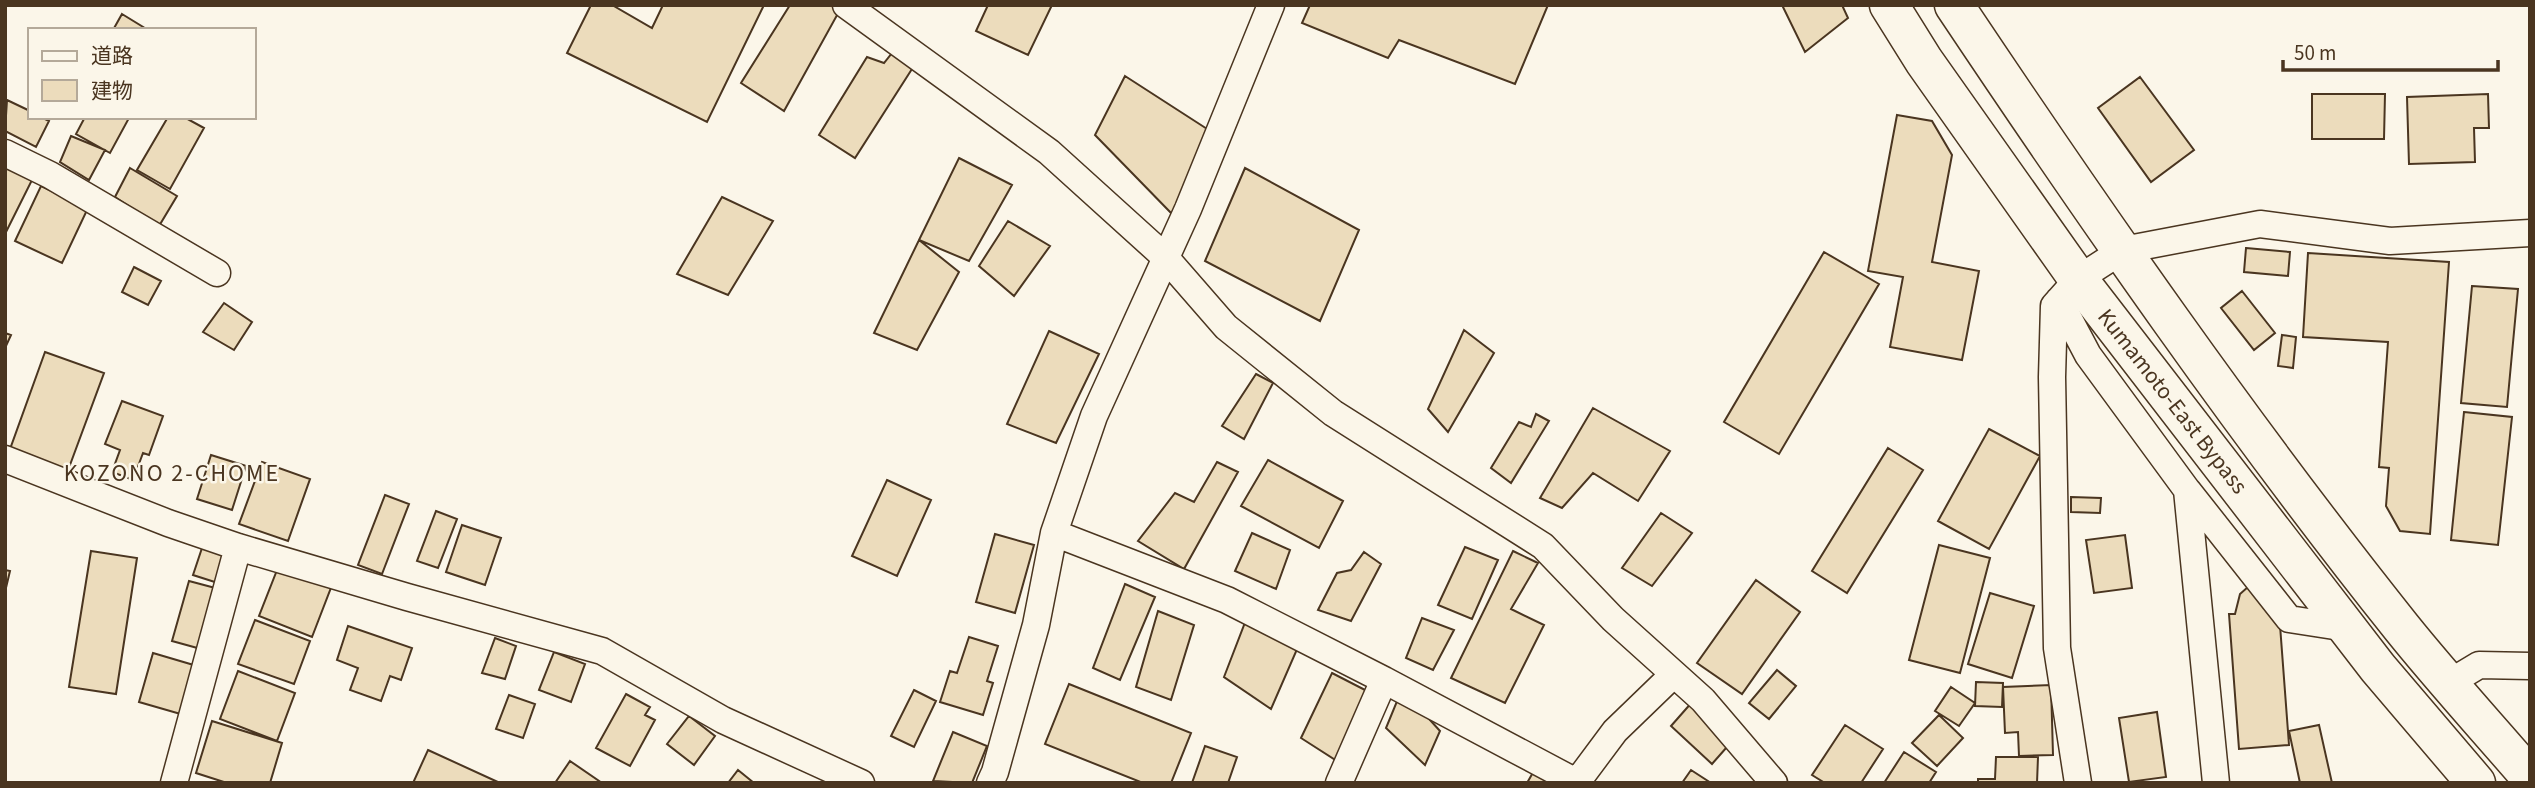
<svg xmlns="http://www.w3.org/2000/svg" width="2535" height="788" viewBox="0 0 2535 788" font-family="'Source Sans 3','Noto Sans JP',sans-serif">
<style>
.building{fill:#ecdcbc;stroke:#4a3520;stroke-width:2}
.lines{fill:none;stroke-linecap:round;stroke-linejoin:round}
.street-casing{stroke:#4a3520;stroke-width:29}
.highway-casing{stroke:#4a3520;stroke-width:41}
.street{stroke:#fbf6e9;stroke-width:26}
.highway{stroke:#fbf6e9;stroke-width:38}
.labels{text-anchor:middle;stroke-width:5;stroke-linejoin:round;paint-order:stroke}
.street-label{font-size:23px;fill:#4a3520;stroke:#fbf6e9}
.neighbourhood-label{font-size:24px;letter-spacing:2px;fill:#4a3520;stroke:#fbf6e9}
</style>
<rect width="100%" height="100%" fill="#fbf6e9"/>
<path class="building" d="M591 5H612L652 28 663 5H764L707 122 567 53Z
M790 5H838L841 8 784 111 741 83Z
M988 5H1052L1028 55 976 31Z
M1310 5H1548L1515 84 1399 40 1388 58 1302 23Z
M1782 5H1842L1848 18 1805 52Z
M122 14 148 30H113Z
M896 48 919 58 855 158 819 135 867 57 884 63Z
M1125 76 1218 136 1174 216 1095 135Z
M2140 77 2194 150 2151 182 2098 108Z
M2312 94H2385L2384 139H2312Z
M2488 94 2489 128H2474L2475 162 2409 164 2407 97Z
M7 100 30 111V117H41L49 121 36 147 5 131Z
M1897 115 1932 121 1952 155 1932 262 1979 271 1962 360 1890 347 1903 277 1868 271Z
M85 117H127L129 118 110 153 76 134Z
M168 117H184L204 128 170 189 137 170Z
M71 136 105 150 89 180 60 162Z
M959 158 1012 185 969 261 919 240Z
M5 162 34 176 5 234Z
M130 168 177 196 159 226 115 197Z
M1245 168 1359 230 1320 321 1205 261Z
M41 186 88 208 62 263 15 241Z
M722 197 773 221 728 295 677 274Z
M1008 221 1050 246 1014 296 979 266Z
M919 240 959 272 917 350 874 333Z
M2246 248 2290 252 2288 276 2244 272Z
M1824 252 1879 284 1779 454 1724 422Z
M2308 253 2449 262 2430 534 2400 531 2386 506 2389 468 2379 467 2388 342 2303 337Z
M134 267 161 281 148 305 122 292Z
M2472 286 2518 289 2507 407 2461 403Z
M2242 291 2275 333 2254 350 2221 308Z
M224 303 252 322 234 350 203 332Z
M1464 330 1494 353 1448 432 1428 409Z
M1049 331 1099 354 1056 443 1007 424Z
M5 333 11 335 5 348Z
M2282 335 2296 337 2293 368 2278 366Z
M45 352 104 373 67 473 9 452Z
M1256 374 1273 383 1244 439 1222 426Z
M122 401 163 416 149 455 143 453 133 480 112 472 120 450 105 444Z
M1593 408 1670 451 1638 501 1593 473 1562 508 1540 498Z
M2464 412 2512 417 2498 545 2451 540Z
M1536 414 1549 421 1511 483 1491 468 1519 422 1531 427Z
M1989 429 2040 456 1989 549 1938 521Z
M1888 448 1923 470 1847 593 1812 571Z
M211 455 246 466 232 510 197 499Z
M1268 460 1343 501 1319 548 1241 506Z
M262 462 310 479 288 541 239 524Z
M1217 462 1238 472 1184 569 1138 541 1175 493 1194 502Z
M887 480 931 500 897 576 852 556Z
M385 495 409 504 382 574 358 565Z
M2071 497 2101 498 2100 513 2071 512Z
M436 511 457 519 438 568 417 561Z
M1661 513 1692 533 1652 586 1622 568Z
M462 525 501 538 485 585 446 572Z
M1252 533 1290 550 1276 589 1235 571Z
M995 534 1034 545 1015 613 976 602Z
M2125 535 2132 588 2094 593 2086 540Z
M204 542 232 551 221 584 193 575Z
M1939 545 1990 558 1960 673 1909 660Z
M1465 547 1498 560 1472 619 1438 605Z
M91 551 137 558 116 694 69 687Z
M1513 551 1538 563 1511 609 1544 625 1505 703 1451 678Z
M1364 552 1381 564 1351 621 1318 610 1337 573 1351 570Z
M279 565 332 585 312 637 259 616Z
M5 570 10 571 5 592Z
M1756 580 1800 612 1742 694 1697 663Z
M189 581 219 589 201 649 172 641Z
M1125 584 1155 597 1120 680 1093 668Z
M2249 586 2279 612 2289 745 2239 749 2229 614H2235L2240 594Z
M1990 593 2034 606 2012 678 1968 664Z
M1158 611 1194 625 1171 700 1136 687Z
M1422 618 1454 630 1433 670 1406 658Z
M255 620 310 641 294 684 238 664Z
M1246 620 1298 647 1271 709 1224 677Z
M348 626 412 648 401 680 390 676 381 701 350 690 358 668 337 660Z
M969 637 998 646 987 681 993 683 983 715 940 702 950 671 957 673Z
M495 638 516 646 505 679 482 673Z
M554 652 585 664 571 702 539 690Z
M153 653 197 666 184 715 139 702Z
M1777 670 1796 686 1769 719 1749 703Z
M238 671 295 693 277 741 220 719Z
M1332 673 1369 692 1337 761 1301 738Z
M1976 682 2003 683 2002 707 1975 706Z
M1069 684 1191 733 1171 783H1143L1045 744Z
M2051 685 2053 755 2019 756 2018 732 2005 733 2003 687Z
M1951 687 1975 703 1959 726 1935 711Z
M1402 689 1440 731 1425 765 1386 728Z
M914 690 936 701 914 747 891 736Z
M626 694 650 707 645 715 655 720 630 766 596 748Z
M509 695 535 704 523 738 496 729Z
M1693 701 1734 739 1712 764 1671 726Z
M2157 712 2166 777 2129 782 2119 718Z
M1939 715 1963 738 1937 766 1912 743Z
M689 716 715 736 694 765 667 744Z
M212 721 282 743 270 783H227L196 773Z
M1845 725 1883 749 1861 783H1825L1812 775Z
M2319 725 2332 783H2300L2289 731Z
M953 732 987 746 972 783 933 781Z
M1205 746 1237 757 1228 783H1192Z
M428 750 500 783H413Z
M1904 752 1936 772 1929 783H1884Z
M1996 757H2038L2037 783H1978V779H1995Z
M570 761 602 783H555Z
M1539 762 1559 783H1527Z
M738 770 754 783H728Z
M1691 770 1711 783H1682Z"/>
<g class="lines">
<defs>
<path id="street" d="M846 5 1049 152 1165 257 1226 327 1333 413 1543 546 1613 619 1703 700 1774 783
M5 153 50 175 217 273
M2059 300 2088 355 2187 490 2216 783
M5 459 168 523 238 547 407 597 602 651 723 720 861 783
M2188 491 2289 619 2347 628
M1054 533 1227 600 1384 680 1339 783
M1384 680 1578 783
M2449 683 2479 665 2530 666
M1577 782 1615 731 1674 674
M174 783 238 547
M990 783 995 772 1036 625 1054 533 1094 416 1188 209 1271 5
M2078 783 2057 648 2052 377 2054 306 2078 279 2123 250 2260 224 2390 241 2530 233"/>
<path id="highway" d="M1889 5 1924 61 2078 279 2378 668 2476 783
M1954 5C2095 216 2244 430 2402 628 2443 679 2487 727 2530 777"/>
</defs>
<use href="#street" class="street-casing"/>
<use href="#highway" class="highway-casing"/>
<use href="#street" class="street"/>
<use href="#highway" class="highway"/>
</g>
<g class="labels">
<g class="street-label">
<text transform="translate(2173 401) rotate(52)" y="8">Kumamoto-East Bypass</text>
</g>
<g class="neighbourhood-label">
<text x="172" y="481">KOZONO 2-CHOME</text>
</g>
</g>
<rect width="2535" height="788" fill="none" stroke="#4a3520" stroke-width="14"/>
<rect x="28" y="28" width="228" height="91" fill="#fbf6e9" stroke="#b4a999" stroke-width="2"/>
<rect x="42" y="51" width="35" height="10" fill="#fbf6e9" stroke="#b4a999" stroke-width="2"/>
<text x="91" y="63" font-size="21" fill="#4a3520">道路</text>
<rect x="42" y="80" width="35" height="21" fill="#ecdcbc" stroke="#b4a999" stroke-width="2"/>
<text x="91" y="98" font-size="21" fill="#4a3520">建物</text>
<path d="M2283 60v10h215v-10" fill="none" stroke="#4a3520" stroke-width="3.5"/>
<text x="2294" y="60" font-size="21" fill="#4a3520" stroke="#fbf6e9" stroke-width="5" paint-order="stroke">50 m</text>
</svg>
